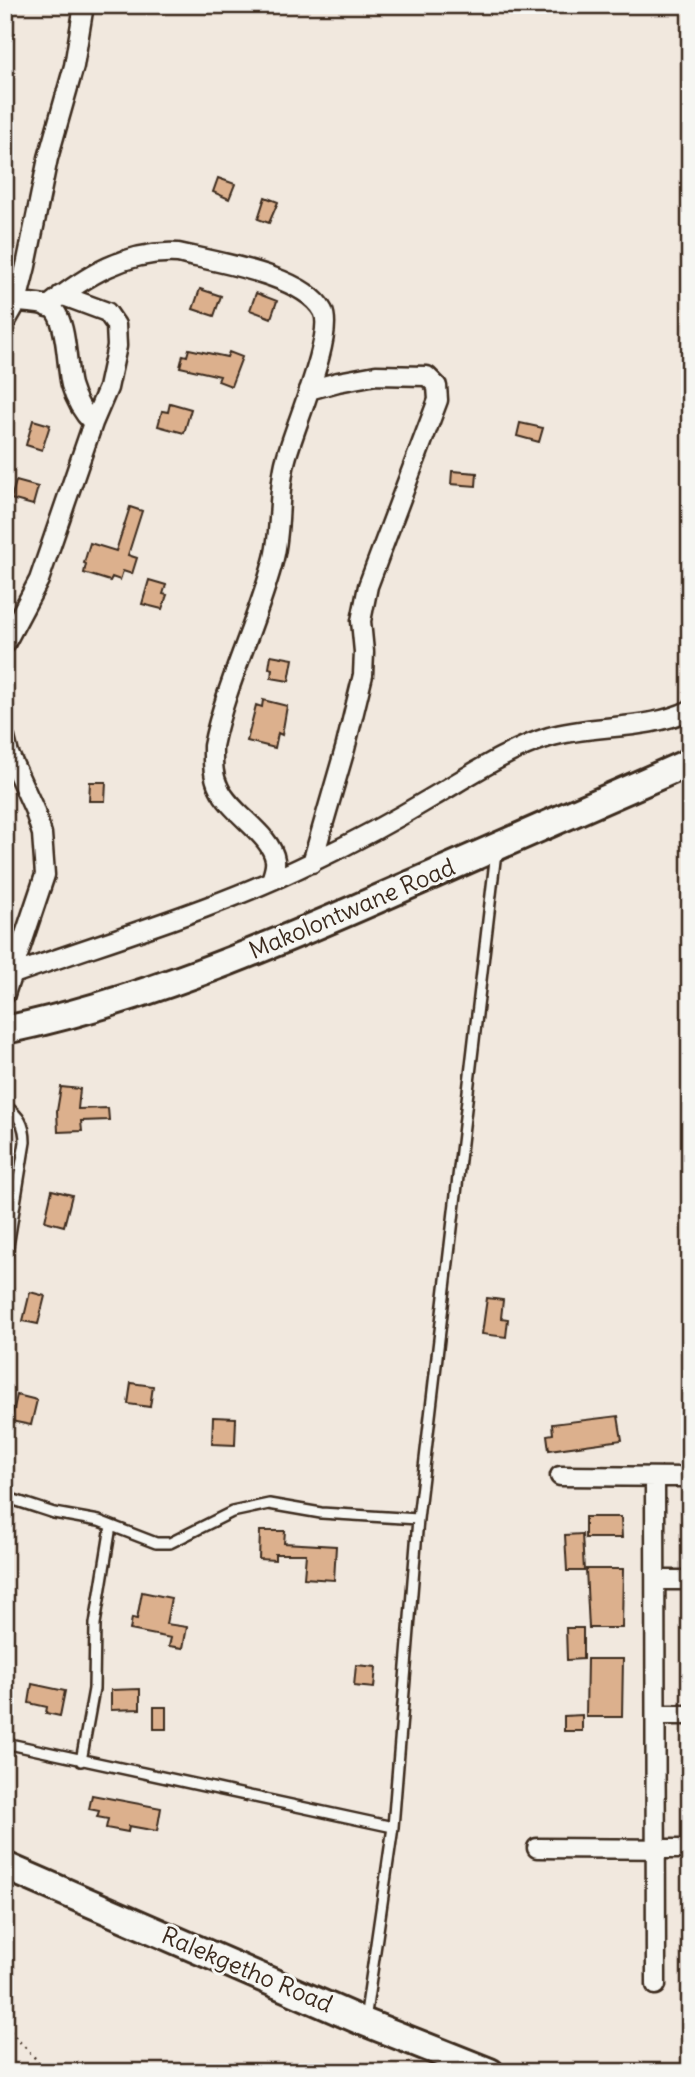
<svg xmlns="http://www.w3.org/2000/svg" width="695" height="2077" viewBox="0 0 695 2077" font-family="Delius,sans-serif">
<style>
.building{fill:#dcb08d;stroke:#3b2a1e;stroke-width:2}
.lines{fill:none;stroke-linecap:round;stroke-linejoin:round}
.lane-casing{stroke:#3b2a1e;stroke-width:14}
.street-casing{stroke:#3b2a1e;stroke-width:23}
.secondary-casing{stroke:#3b2a1e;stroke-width:32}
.path{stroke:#3b2a1e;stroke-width:2.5;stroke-dasharray:2 5;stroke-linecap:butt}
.lane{stroke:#f6f6f2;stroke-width:9}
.street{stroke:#f6f6f2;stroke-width:18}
.secondary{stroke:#f6f6f2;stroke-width:26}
.labels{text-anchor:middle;stroke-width:6;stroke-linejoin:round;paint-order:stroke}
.street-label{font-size:24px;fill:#3b2a1e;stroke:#f6f6f2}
</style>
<rect width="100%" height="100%" fill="#f1e8de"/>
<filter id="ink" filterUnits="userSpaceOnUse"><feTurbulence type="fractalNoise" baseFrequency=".0143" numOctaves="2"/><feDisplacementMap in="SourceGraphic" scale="14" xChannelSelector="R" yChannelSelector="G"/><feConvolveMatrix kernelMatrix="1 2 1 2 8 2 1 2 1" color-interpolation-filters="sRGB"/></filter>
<g filter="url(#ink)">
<path class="building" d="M218 178 235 184 229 199 213 192Z
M265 197 278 202 269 223 258 219Z
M200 289 221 296 214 316 193 309Z
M256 293 277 301 271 318 250 310Z
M189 349 227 357 229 352 242 357 231 386 218 381 220 376 180 367 183 355 187 356Z
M170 403 191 409 184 433 158 426 162 411 168 412Z
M33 420 50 425 42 450 26 445Z
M520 423 543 428 539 442 517 436Z
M452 471 477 473 476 486 451 484Z
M16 481 38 487 33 505 11 499Z
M130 507 142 511 128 555 137 558 132 574 123 571 120 580 112 577 110 581 84 573 86 564 84 563 90 543 116 551Z
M149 580 166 585 163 594 167 595 162 609 142 604Z
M271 655 293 659 289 681 271 678 272 669 269 668Z
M263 700 287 706 282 735 278 733 275 748 247 741 256 705 262 707Z
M90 782H106L105 801H89Z
M61 1087 80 1089 78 1109 108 1108 109 1120 81 1121 82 1131 58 1132 57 1111Z
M52 1190 72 1195 64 1226 45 1221Z
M30 1292 45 1296 38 1324 23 1321Z
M487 1298 503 1300 501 1318 508 1319 506 1337 482 1334Z
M131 1383 153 1386 150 1407 128 1404Z
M17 1395 37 1400 31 1425 11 1421Z
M618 1416 622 1440 549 1450 547 1435 553 1434 552 1424Z
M213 1417 236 1418 235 1445 212 1444Z
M585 1517H621L622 1538H585Z
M260 1531H285L284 1543 336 1546 334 1580 304 1578 306 1554H275V1560L259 1559Z
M582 1534 584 1571H567L565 1535Z
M586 1569H623L622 1628H589Z
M142 1592 171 1598 166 1624 187 1627 183 1648 169 1646 171 1638 130 1630 132 1618 137 1619Z
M566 1628H583V1659L567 1660Z
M587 1659H623L622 1717H586Z
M356 1665 376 1667 374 1688 354 1686Z
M32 1684 65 1691 60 1716 46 1713 47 1707 29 1703Z
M140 1689V1709L111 1710V1690Z
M154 1707H166V1729H154Z
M582 1715V1731H564V1716Z
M92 1795 161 1808 157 1831 129 1826 128 1832 106 1828 108 1819 97 1817 99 1811 89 1809Z"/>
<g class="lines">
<defs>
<path id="lane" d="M5 1105C19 1116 25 1124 25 1142L5 1265
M5 1497 54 1513 99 1521 156 1543H170L232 1512 269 1504 321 1513 418 1519
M5 1743 393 1827
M81 1761 94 1689 95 1624 111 1526
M365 2020 393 1827 418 1519 496 852"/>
<path id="street" d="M17 302C27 303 41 303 50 307 68 316 66 367 71 385 75 399 83 413 93 423
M47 307C85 276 127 250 178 253 215 262 304 275 323 311 335 335 293 430 286 459 277 492 282 525 274 558 258 621 226 683 213 746 213 760 212 775 219 788 231 814 271 834 275 860 276 867 273 874 271 881
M5 323 17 302 26 266 48 158 74 66 84 5
M309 390 338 382 376 375 427 376 437 386 438 400 368 586 361 621 364 652 363 675 345 749 312 863
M5 644 39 580 93 423 108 388 117 346 116 325 107 312 61 295
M5 738 9 754 34 809 42 834 45 875 5 994
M5 977C108 940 215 910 314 861 354 842 393 821 431 798 469 776 507 750 549 737 593 724 647 731 690 710
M560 1476 690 1477
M655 1477 656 1985
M656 1580H690
M656 1715H690
M537 1848 690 1849"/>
<path id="secondary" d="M5 1030C139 1002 264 949 389 894 489 850 589 806 690 762
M5 1866 364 2022 490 2072"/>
</defs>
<use href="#lane" class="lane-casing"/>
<use href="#street" class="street-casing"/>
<use href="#secondary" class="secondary-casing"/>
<path class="path" d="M5 2026 48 2072"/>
<use href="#lane" class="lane"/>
<use href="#street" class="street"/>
<use href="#secondary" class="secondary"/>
</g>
</g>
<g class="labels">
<g class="street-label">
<text transform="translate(352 909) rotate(-23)" y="8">Makolontwane Road</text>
<text transform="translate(247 1970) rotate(23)" y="8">Ralekgetho Road</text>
</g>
</g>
<rect width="695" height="2077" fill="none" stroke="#f6f6f2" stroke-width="28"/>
<rect x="14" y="14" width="667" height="2049" fill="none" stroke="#3b2a1e" stroke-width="2.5" filter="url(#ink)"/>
</svg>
